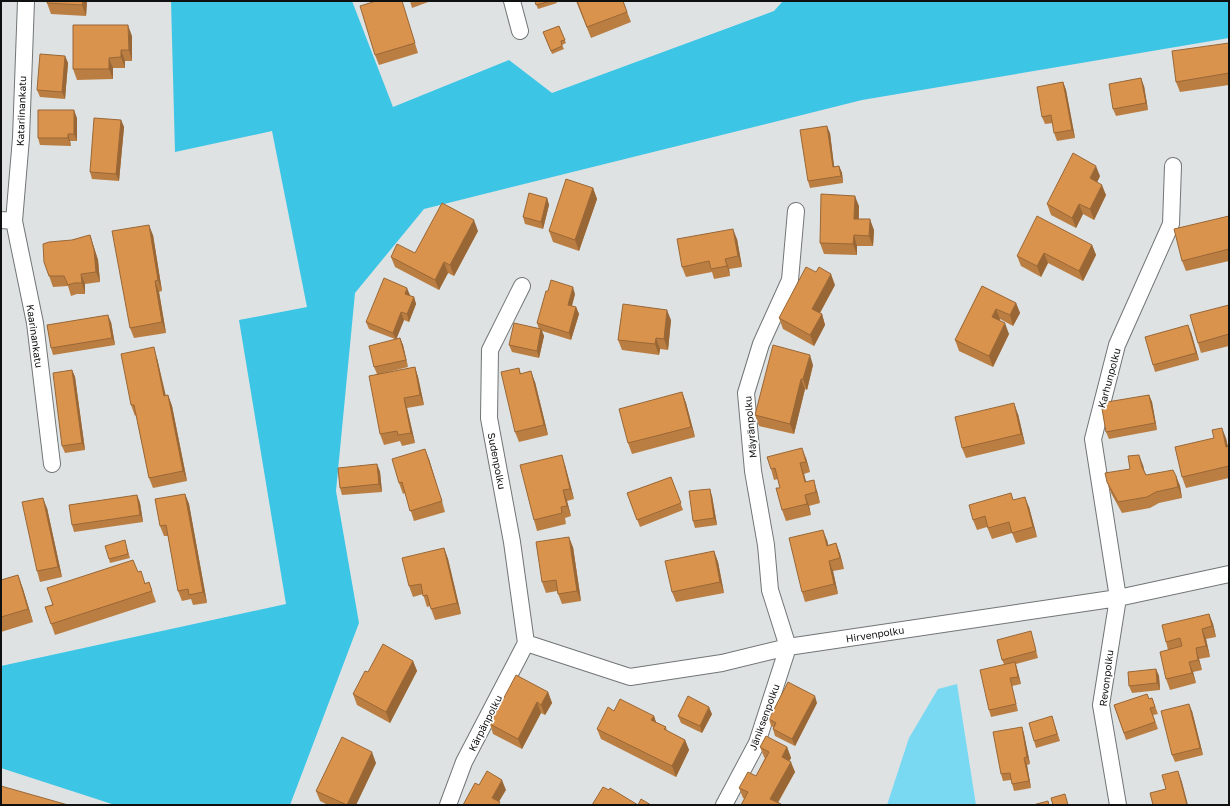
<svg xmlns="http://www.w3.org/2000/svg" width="1230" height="806" viewBox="0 0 1230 806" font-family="'Golos Text',sans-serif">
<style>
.green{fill:#79d8f2}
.forest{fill:#3cc5e5}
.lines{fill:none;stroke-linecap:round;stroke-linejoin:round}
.minor-casing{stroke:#717576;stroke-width:18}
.minor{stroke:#fff;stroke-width:16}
.wall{fill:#bb7e42}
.shaded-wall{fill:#996736}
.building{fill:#da934d;stroke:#996736}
.labels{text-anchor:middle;stroke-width:3.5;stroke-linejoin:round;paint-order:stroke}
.street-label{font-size:10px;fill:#0f1010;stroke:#fff}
</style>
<rect width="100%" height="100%" fill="#dee2e3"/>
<path class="green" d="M957 684 976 805H887L909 738 938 689Z"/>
<path class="forest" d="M171 1H352L393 107 509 60 552 93 774 11 783 1H1229V38L862 100 424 209 355 293 336 491 359 623 290 805H115L1 768V666L286 604 239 320 307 307 272 131 175 152Z"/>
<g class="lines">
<defs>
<path id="minor" d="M512 1 520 31
M1 220 14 221 35 323 52 464
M14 221 21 138 26 1
M522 286 490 350 489 418 512 542 526 643
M526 643 630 677 722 663 788 647 1118 598 1229 574
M448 805 464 762 526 643
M724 805 757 743 788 647 770 590 766 545 753 471 746 393 761 344 790 280 796 211
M1118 805 1101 705 1118 598 1093 439 1117 345 1171 224 1173 166"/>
</defs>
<use href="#minor" class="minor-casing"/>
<use href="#minor" class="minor"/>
</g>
<path class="wall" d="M47 1H87L86 16 51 14 47 3Z
M376 1H402L418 53 379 65 375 55Z
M410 1H431L412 8Z
M535 1H556L557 3 538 9Z
M576 1H623L631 22 591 38Z
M559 26 566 43 562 45 564 49 552 54 543 32Z
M132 36V61H125V68H113V79L77 80 73 69Z
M1229 43V85L1180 92 1176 82Z
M65 56 68 63 65 99 40 97 37 90Z
M1063 82 1066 90 1075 138 1057 141 1054 133 1053 123 1045 124 1042 117Z
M1144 86 1148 110 1116 116 1113 109Z
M77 118V141H70L71 146 40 145 38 138Z
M121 120 124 127 119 181 92 179 90 172Z
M830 133 834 166H839L842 173 843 183 810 188 808 181Z
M1100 176 1097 182 1106 195 1094 220 1083 214 1076 228 1051 215 1047 204Z
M593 188 597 199 579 251 553 242 549 231Z
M547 198 549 205 543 229 525 224 523 217Z
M859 206V219L874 230 873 246H857V255L824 254 820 243Z
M1229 216V261L1186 271 1182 261Z
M478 231 454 276 448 273 439 290 395 267 391 257 415 253Z
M90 235 98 260 100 282 85 284V294H77L71 296 68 286 53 287 44 262 72 240Z
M153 235 162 291 159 292 166 333 134 338 130 328Z
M737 239 742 267 729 269 730 276 714 279 712 272 686 277 682 267Z
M1092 245 1096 255 1083 281 1048 263 1041 277 1021 266 1017 256Z
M835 285 820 313 822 314 825 325 814 346 783 329 779 318Z
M982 286 1016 303 1020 313 1013 326 1000 319 999 321 1009 334 993 367 959 351 955 340Z
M575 294 572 306 576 307 579 314 571 340 542 331 544 336 539 358 512 352 509 345 539 329 537 323Z
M410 295V296L414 297 416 304 409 322 404 320 396 339 400 338 403 345 408 367 380 374 415 367 418 377 424 405 407 408 415 443 402 446 400 441 384 445 380 434 377 374 374 367 395 339 369 329 366 322Z
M1229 305V346L1201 353 1198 343Z
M671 320 668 350 660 349 659 355 622 350 618 340Z
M111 322 115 345 53 355 51 348Z
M1191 332 1199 360 1155 372 1153 365Z
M157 358 166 396 168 395 172 406 187 481 153 488 149 478 136 415 135 416 131 405Z
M813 365 807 390 805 389 794 434 759 426 755 415Z
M519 368 521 374 535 382 548 435 519 442 515 432Z
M72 370 75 377 85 450 65 453 62 446Z
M682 392 686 403 695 437 632 454 628 443Z
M1149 395 1152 402 1157 430 1109 439 1106 432Z
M1018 414 1025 444 966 458 962 448Z
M1226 438 1228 447 1229 446V478L1186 488 1182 477Z
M806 458 810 472 804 474 806 482 817 491 820 503 809 506 811 515 786 521 782 510 780 488 778 479 774 480 771 469Z
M429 459 445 512 414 521 405 493 403 494 399 483Z
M377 464 380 472 382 492 342 495 340 488Z
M565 465 574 499 567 501 571 516 565 518 566 524 537 531 534 520Z
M1143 465 1144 471 1146 475 1176 476 1180 486 1182 498 1159 503 1150 508 1122 513 1111 493 1107 482 1130 469Z
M671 477 683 510 640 527 627 493Z
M185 494 189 504 207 603 193 605 191 599 182 601 178 591 168 536H164L160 526Z
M137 495 140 503 143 522 74 532 72 525Z
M712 496 717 525 695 528 693 521Z
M1014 500 1029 507 1037 537 1016 543 1012 533 992 539 987 527 977 530 973 520Z
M47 508 62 577 40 582 37 571Z
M827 540 828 545 836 543 840 554 844 569 833 571 838 594 805 602 802 592Z
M126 544 130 558 110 563 109 559Z
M573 547 581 601 562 604 557 591 546 593 542 582Z
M444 548 448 559 461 614 435 620 430 606 427 607 423 594 413 597 409 586Z
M714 551 718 562 724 593 676 602 672 592Z
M138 572 145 583 149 582 156 602 55 635 45 607Z
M18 575 23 589 33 622 1 632V580Z
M1209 614 1213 624 1216 637 1206 639 1210 657 1199 659 1202 670 1193 672 1196 683 1170 690 1166 679 1168 650 1166 642Z
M1033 638 1038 658 1016 664 1021 684 1012 686 1018 711 991 717 989 710 1004 664 1002 660Z
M413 661 417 671 390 723 357 705 353 694 368 672Z
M1156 669 1159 676 1160 690 1132 693 1129 686Z
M548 692 552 703 545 715 541 713 522 749 493 734 490 724Z
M1152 698 1158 714 1153 715 1158 729 1126 740 1114 705Z
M817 703 795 746 775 736 773 729V727L771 726 769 719Z
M614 711 654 716 656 722 666 727 667 731 685 740 689 750 676 777 601 739 597 729Z
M1192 711 1203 755 1175 762 1172 755Z
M712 714 702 733 681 723 678 716Z
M1052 716 1060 741 1036 748 1034 741Z
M1022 727 1024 734 1030 764 1027 765 1031 788 1014 791 1011 780 1003 781 1001 774Z
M760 747H787L791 758 789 761 795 772 778 803 745 799 743 798 739 788 756 776 765 758 764 757Z
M376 763 356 805H328L320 801 316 791Z"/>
<path class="shaded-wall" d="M83 1H87L86 16 82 5Z
M128 25 132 36V61L129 50Z
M121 50 125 61V68L121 57Z
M65 56 68 63 65 99 62 92Z
M109 58 113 68V79L109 69Z
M1141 78 1144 86 1148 110 1146 103Z
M1063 82 1066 90 1075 138 1072 130Z
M74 110 77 118V141L74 134Z
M121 120 124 127 119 181 116 174Z
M827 126 830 133 835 174 833 167Z
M68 134 70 141 71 146 68 138Z
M839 166 842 173 843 183 841 176Z
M1096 166 1100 176 1094 189 1090 178Z
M1102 185 1106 195 1094 220 1090 209Z
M593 188 597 199 579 251 575 240Z
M855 196 859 206 858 229 854 219Z
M547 198 549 205 543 229 541 222Z
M1079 204 1083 214 1076 228 1072 218Z
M870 219 874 230 873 246 869 236Z
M474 220 478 231 454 276 450 265Z
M149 225 153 235 162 291 158 280Z
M733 229 737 239 742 267 738 256Z
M90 235 98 260 100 282 96 272Z
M854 235 857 246V255L853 244Z
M1092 245 1096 255 1083 281 1079 271Z
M1044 253 1048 263 1041 277 1037 266Z
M725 259 729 269 730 276 727 266Z
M444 262 448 273 439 290 435 280Z
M81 274 85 284V294L82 283Z
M831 274 835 285 816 320 812 309Z
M155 281 159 292 166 333 162 322Z
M573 287 575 294 570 312 568 305Z
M407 288 410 295 408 301 405 294Z
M414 297 416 304 409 322 407 314Z
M1016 303 1020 313 1013 326 1010 315Z
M576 307 579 314 571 340 569 333Z
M996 309 1000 319 996 328 992 317Z
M667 310 671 320 668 350 664 339Z
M401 312 404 320 396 340 393 333Z
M822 314 825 325 814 346 810 335Z
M108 315 111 322 115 345 112 338Z
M1005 323 1009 334 993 367 989 356Z
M1188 325 1191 332 1199 360 1196 353Z
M541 329 544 336 539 358 537 351Z
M400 338 403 345 408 367 406 360Z
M656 338 660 349 659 355 655 344Z
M154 347 157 358 168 407 164 396Z
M810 355 813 365 807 390 803 379Z
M415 367 418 377 424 405 420 395Z
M72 370 75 377 85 450 82 443Z
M531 371 535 382 548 435 544 425Z
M801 379 805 389 794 434 790 424Z
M682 392 686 403 695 437 691 427Z
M168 395 172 406 187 481 183 471Z
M1149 395 1152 402 1157 430 1155 423Z
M404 398 407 408 415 443 411 433Z
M1014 403 1018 414 1025 444 1021 434Z
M1222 428 1226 438 1229 453 1226 447Z
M802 448 806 458 810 472 806 462Z
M425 449 429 459 445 512 442 501Z
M562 455 565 465 574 499 570 489Z
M1139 455 1143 465 1146 478 1142 467Z
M800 463 804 474 809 493 805 482Z
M377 464 380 472 382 492 379 484Z
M1176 476 1180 486 1182 498 1178 487Z
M814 480 817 491 820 503 816 492Z
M710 489 712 496 717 525 714 518Z
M563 490 567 501 571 516 567 506Z
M185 494 189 504 207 603 203 592Z
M137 495 140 503 143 522 140 515Z
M805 495 809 506 811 515 807 504Z
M1025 497 1029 507 1037 537 1033 527Z
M43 498 47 508 62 577 58 567Z
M823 530 827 540 831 556 827 546Z
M569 537 573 547 581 601 577 591Z
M836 543 840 554 844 569 840 558Z
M444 548 448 559 461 614 457 603Z
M714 551 718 562 724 593 720 582Z
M829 561 833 571 838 594 834 584Z
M18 575 23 589 33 622 28 609Z
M1209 614 1213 624 1216 637 1212 626Z
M1202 629 1206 639 1210 657 1206 646Z
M1196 648 1202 670 1198 660Z
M413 661 417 671 390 723 386 712Z
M1015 662 1017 669 1021 684 1018 677Z
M1189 662 1193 672 1196 683 1192 673Z
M1156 669 1159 676 1160 690 1157 683Z
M548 692 552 703 545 715 541 705Z
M815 696 817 703 795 746 792 739Z
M537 702 541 713 522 749 518 739Z
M1189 704 1192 711 1203 755 1200 748Z
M709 707 712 714 702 733 700 726Z
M654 716 657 726 651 720Z
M1022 727 1024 734 1030 764 1027 757Z
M685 740 689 750 676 777 672 766Z
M787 747 791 758 786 767 782 757Z
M372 752 376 763 356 805H347Z
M1024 758 1027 765 1031 788 1029 781Z
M791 762 795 772 776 805 770 799Z
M1178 771 1182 782 1188 805H1187Z
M502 780 506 790 497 805 492 798Z"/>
<path class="building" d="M47 1H83L82 5 47 3Z
M376 1H402L415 43 375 55 360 6Z
M535 1H551L536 5Z
M577 1H623L627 12 587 27Z
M73 25H128L129 50H121V57L109 58V69H73Z
M559 26 565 40 561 41 562 46 551 51 543 32Z
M1229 43V73L1176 82 1172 51Z
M40 54 65 56 62 92 37 90Z
M1141 78 1146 103 1113 109 1109 84Z
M1063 82 1072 130 1054 133 1051 115 1042 117 1037 87Z
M38 110H74V134H68V138H38Z
M94 118 121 120 116 174 90 172Z
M827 126 833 167 839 166 841 176 808 181 800 130Z
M1073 153 1096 166 1090 178 1102 185 1090 209 1079 204 1072 218 1047 204Z
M566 179 593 188 575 240 549 231Z
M529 193 547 198 541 222 523 217Z
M821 194 855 196 854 219H870L869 236 854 235 853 244 820 243Z
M442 203 474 220 450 265 444 262 435 280 391 257 397 244 415 253Z
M1037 216 1092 245 1079 271 1044 253 1037 266 1017 256Z
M1229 216V249L1182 261 1174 229Z
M149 225 158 280 155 281 162 322 130 328 112 231Z
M733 229 738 256 725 259 727 266 711 269 709 261 682 267 677 239Z
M90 235 94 250 96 272 81 274 82 283H74L68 285 64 276H49L44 262 43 244 49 242 72 240 86 236Z
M806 267 816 272 819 267 831 274 812 309 822 314 810 335 779 318Z
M384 278 407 288 405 294 414 297 407 314 401 312 393 333 366 322Z
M551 280 573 287 568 305 576 307 569 333 537 323 546 291H548Z
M982 286 1016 303 1010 315 996 309 992 317 1005 323 989 356 955 340Z
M623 304 667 310 664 339 656 338 655 344 618 340Z
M1229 305V334L1198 343 1190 315Z
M108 315 112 338 51 348 47 325Z
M514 323 541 329 537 351 509 345Z
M1188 325 1196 353 1153 365 1145 337Z
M400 338 406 360 374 367 369 346Z
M773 345 810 355 803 379H801L790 424 755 415Z
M154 347 164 396 168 395 183 471 149 478 134 405H131L121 354Z
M415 367 420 395 404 398 411 433 398 435 397 431 380 434 369 376Z
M519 368 520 374 531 371 544 425 515 432 501 372Z
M72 370 82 443 62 446 53 373Z
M682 392 691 427 628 443 619 409Z
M1149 395 1155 423 1106 432 1101 403Z
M1014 403 1021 434 962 448 955 417Z
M1222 428 1226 447 1229 446V466L1182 477 1175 447 1214 438 1212 430Z
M802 448 806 462 800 463 805 482 814 480 816 492 805 495 807 504 782 510 776 488H780L775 468 771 469 767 457Z
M425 449 442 501 410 511 402 482 399 483 392 459Z
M562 455 570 489 563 490 567 506 561 507 562 513 534 520 520 465Z
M1139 455 1142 467 1146 475 1173 470 1176 476 1178 487 1156 492 1147 497 1118 502 1107 482 1105 473 1130 469 1128 456Z
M377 464 379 484 340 488 338 468Z
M671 477 681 503 637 520 627 493Z
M710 489 714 518 693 521 689 491Z
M1011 493 1013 500 1025 497 1033 527 1012 533 1009 522 988 528 985 516 973 520 969 505Z
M185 494 203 592 189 595 188 589 178 591 166 525 160 526 155 499Z
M137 495 140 515 72 525 69 505Z
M43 498 58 567 37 571 22 502Z
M823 530 827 546 836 543 840 558 829 561 834 584 802 592 789 538Z
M569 537 577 591 558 594 556 580 542 582 536 542Z
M125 540 128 554 109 559 105 546Z
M444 548 457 603 431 609 427 595 423 596 421 584 409 586 402 558Z
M714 551 720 582 672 592 665 561Z
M133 560 138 572 141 571 145 584 149 582 152 591 51 624 45 607 53 605 47 588Z
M18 575 28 609 1 617V580Z
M1209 614 1212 626 1202 629 1206 646 1196 648 1198 660 1189 662 1192 673 1166 679 1160 652 1182 646 1180 638 1166 642 1162 625Z
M1031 631 1036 651 1002 660 997 640Z
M383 644 413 661 386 712 353 694 365 671 368 672Z
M1015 662 1018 677 1010 678 1016 704 989 710 980 670Z
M1156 669 1157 683 1129 686 1128 672Z
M516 675 548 692 541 705 537 702 518 739 490 724Z
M788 682 815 696 792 739 773 729 776 723 769 719Z
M1147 694 1149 699 1152 698 1155 707 1150 708 1155 722 1124 733 1114 705Z
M688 696 709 707 700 726 678 716Z
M620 699 654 716 651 720 666 727 664 729 685 740 672 766 597 729 608 707 614 711Z
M1189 704 1200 748 1172 755 1161 711Z
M1052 716 1057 734 1034 741 1029 723Z
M1022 727 1027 757 1024 758 1029 781 1012 784 1010 773 1001 774 993 732Z
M766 736 787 747 782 757 791 762 770 799 781 804 780 805H741L748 792 739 788 748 772 756 776 769 752 760 747Z
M342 737 372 752 347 805 316 791Z
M487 771 502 780 492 798 500 802 498 805H463L475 783 479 785Z
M1178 771 1187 805H1153L1150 793 1166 789 1162 775Z
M1 786 68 805H1Z
M603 787 609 790 610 788 638 805 641 799 651 805H592Z
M1065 794 1068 805H1053L1051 798Z
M1048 801 1049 805H1033Z"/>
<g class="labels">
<g class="street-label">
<text transform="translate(21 111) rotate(-88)" y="4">Katariinankatu</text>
<text transform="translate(35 336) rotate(82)" y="4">Kaarinankatu</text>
<text transform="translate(1109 378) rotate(-75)" y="4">Karhunpolku</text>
<text transform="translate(750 427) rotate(-95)" y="4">Mäyränpolku</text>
<text transform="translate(497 461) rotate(79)" y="4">Sudenpolku</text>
<text transform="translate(875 634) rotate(-9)" y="4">Hirvenpolku</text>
<text transform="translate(1106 678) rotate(-83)" y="4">Revonpolku</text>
<text transform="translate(764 717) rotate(-70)" y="4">Jäniksenpolku</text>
<text transform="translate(485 723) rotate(-63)" y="4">Kärpänpolku</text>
</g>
</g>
<rect width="1230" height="806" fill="none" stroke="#0f1010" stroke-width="4"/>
</svg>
